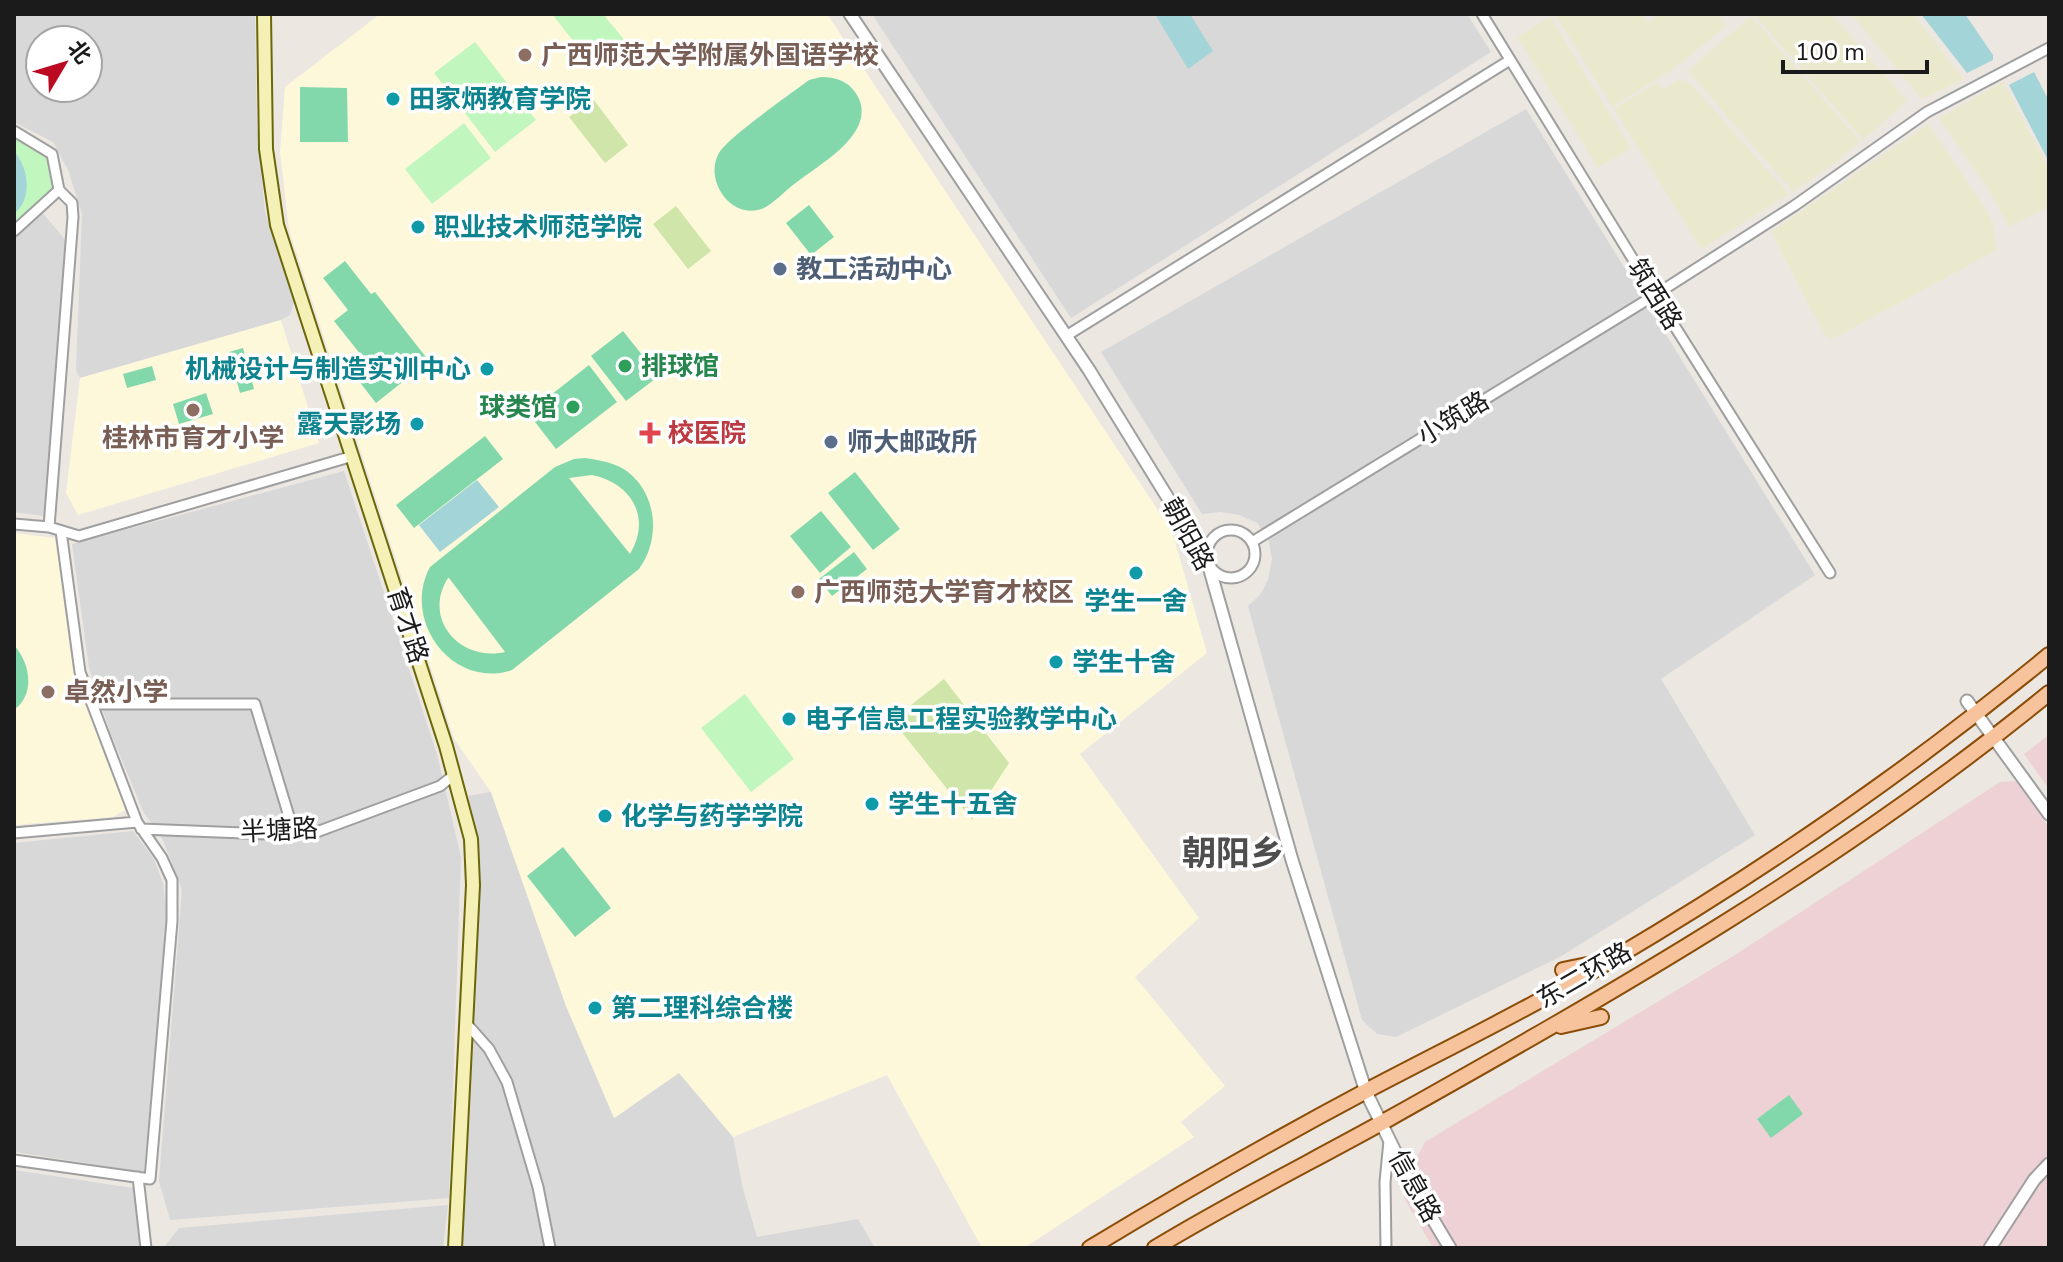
<svg xmlns="http://www.w3.org/2000/svg" width="2063" height="1262" viewBox="0 0 2063 1262" font-family="'Nunito Sans','Noto Sans SC',sans-serif">
<style>
.residential{fill:#d9d8d9;fill-rule:evenodd}
.commercial{fill:#edd1d4}
.education{fill:#fdf8da}
.farmland{fill:#ebe9cd}
.grass{fill:#cfe5a9}
.park{fill:#c2f6bf}
.pitch{fill:#83d8ab;fill-rule:evenodd}
.water{fill:#a3d4d8}
.lines{fill:none;stroke-linecap:round;stroke-linejoin:round}
.minor-casing{stroke:#9f9f9f;stroke-width:13}
.tertiary-casing{stroke:#9f9f9f;stroke-width:15}
.secondary-casing{stroke:#6b680a;stroke-width:16}
.primary-casing{stroke:#8b4d08;stroke-width:18}
.minor{stroke:#fff;stroke-width:9}
.tertiary{stroke:#fff;stroke-width:11}
.secondary{stroke:#f5f0b6;stroke-width:12}
.primary{stroke:#f6c39c;stroke-width:14}
.education-dot{fill:#8d6e63;stroke:#fff;stroke-width:3}
.culture-dot{fill:#0f9aa8;stroke:#fff;stroke-width:3}
.service-dot{fill:#5c6f8a;stroke:#fff;stroke-width:3}
.leisure-dot{fill:#2e9e5b;stroke:#fff;stroke-width:3}
.health-dot{fill:#e0444e;stroke:#fff;stroke-width:3}
.labels{text-anchor:middle;stroke-width:7;stroke-linejoin:round;paint-order:stroke}
.education-label{font-size:26px;font-weight:bold;fill:#785e54;stroke:#fff;text-anchor:start}
.culture-label{font-size:26px;font-weight:bold;fill:#0d838f;stroke:#fff;text-anchor:start}
.service-label{font-size:26px;font-weight:bold;fill:#4e5e75;stroke:#fff;text-anchor:start}
.street-label{font-size:26px;fill:#1b1b1b;stroke:#fff}
.leisure-label{font-size:26px;font-weight:bold;fill:#27864d;stroke:#fff;text-anchor:start}
.health-label{font-size:26px;font-weight:bold;fill:#be3a42;stroke:#fff;text-anchor:start}
.district-label{font-size:34px;font-weight:bold;fill:#4e4e4e;stroke:#fff}
</style>
<rect width="100%" height="100%" fill="#ece7e1"/>
<path class="residential" d="M14 14H255L257 127 265 212 294 302 290 315 281 320 80 378 76 370 82 214 68 170 53 142 14 122ZM40 40H88V88H40Z
M872 14H1467L1491 52 1071 318Z
M1526 109 1815 575 1661 679 1755 835 1560 957 1396 1037 1377 1034 1362 1020 1248 606 1260 595 1268 580 1272 559 1268 538 1257 523 1239 515 1220 512 1202 514 1101 352Z
M42 212 67 242 44 516 14 512V236Z
M344 471 437 754 461 857 449 1198 170 1220 159 1181 182 890 163 840 144 813 110 732 89 668 72 544Z
M491 792 566 1006 615 1118 679 1072 733 1137 743 1189 757 1237 858 1219 875 1248H462L478 843 468 796Z
M133 831 154 859 163 883 167 920 144 1172 14 1152V843Z
M14 1170 133 1188 151 1248H14Z
M448 1205 443 1248H163L179 1228Z"/>
<path class="commercial" d="M2049 735V789L2024 754Z
M2018 781 2049 828V1248H1433L1404 1198 1407 1176 1425 1142 1735 955 2000 782Z"/>
<path class="education" d="M380 14H827L1172 531 1207 653 1080 754 1199 918 1135 977 1225 1086 1181 1122 1194 1137 1024 1248H982L887 1075 733 1137 679 1073 614 1118 566 1006 491 792 454 739 289 230 280 152 285 87Z
M281 320 319 443 78 515 66 493 80 378Z
M14 533 55 538 73 669 124 805 125 810 113 817 14 825Z"/>
<path class="farmland" d="M1555 14H1642L1648 23 1658 14H1718L1727 25 1675 68 1612 107Z
M1754 14H1832L1907 101 1863 140Z
M1851 14H1913L1964 79 1922 99Z
M1751 16 1860 141 1839 160 1793 192 1688 71Z
M1550 17 1631 148 1598 168 1517 37Z
M1680 79 1691 84 1789 194 1701 249 1614 109 1658 82 1663 90Z
M2003 82 2049 169V206L2009 227 1990 192 1939 118Z
M1928 124 1986 209 1992 222 1997 250 1832 339 1825 336 1771 232Z"/>
<path class="grass" d="M593 99 628 145 605 163 569 117Z
M676 206 711 251 688 269 653 224Z
M944 679 1009 763 972 820 892 720Z"/>
<path class="park" d="M552 14H603L626 42 596 66 592 65Z
M475 42 536 120 495 152 434 73Z
M464 123 491 158 432 204 405 169Z
M14 131 52 154 59 190 14 231Z
M745 694 794 759 751 792 701 728Z"/>
<path class="pitch" d="M821 77C835 77 849 81 857 95 879 133 818 165 793 185 784 192 774 203 764 208 732 222 703 180 719 153 727 138 792 93 809 80Z
M300 87 347 88 348 142H300Z
M809 205 834 237 811 255 786 223Z
M345 261 371 294 375 292 429 361 376 403 351 371 365 360 334 321 348 310 323 278Z
M623 331 659 376 626 401 591 356Z
M243 348 254 389 240 393 229 352Z
M589 365 617 402 556 449 528 413Z
M152 366 156 380 127 388 123 374Z
M206 393 213 414 179 424 173 404Z
M485 436 503 459 414 528 396 505Z
M585 458C598 460 611 462 622 468 657 489 662 538 639 569L512 670C453 690 401 621 430 567L555 467 574 459ZM592 475C631 483 652 517 630 554L569 478ZM448 578H449L505 652C460 662 422 619 448 578Z
M855 472 900 529 873 550 828 493Z
M821 511 851 547 820 573 790 536Z
M854 552 867 569 832 596 819 579Z
M14 645C30 663 36 694 14 710L16 677Z
M563 847 611 908 575 937 527 876Z
M1789 1095 1803 1114 1771 1138 1757 1119Z"/>
<path class="water" d="M1155 14H1190L1213 51 1188 69Z
M1921 14H1965L1993 55V60L1967 73Z
M2034 72 2049 101V162L2009 85Z
M14 151C29 169 33 198 14 214Z
M477 480 499 507 440 552 419 525Z"/>
<g class="lines">
<defs>
<path id="minor" d="M1482 14 1655 295 1830 573
M14 131 52 154 59 190 14 231
M1066 336 1510 60
M14 524 49 527 79 536 353 456
M49 527 73 217 72 203 59 190
M1207 554a24 24 0 1 1 48 0a24 24 0 1 1-48 0Z
M1252 542 1655 295 1794 206 1927 112 2049 48
M92 704H255L294 833
M141 829 268 834 314 833 440 786 454 775
M14 833 137 822
M466 1023 489 1049 507 1082 538 1187 550 1248
M14 1160 150 1179 172 921V880L162 858 137 822 80 672 61 531
M138 1177 146 1248
M1386 1248 1385 1182 1389 1141"/>
<path id="tertiary" d="M850 14 1089 370 1208 563 1292 860 1366 1092 1407 1176 1450 1248
M1967 701 2049 814
M1990 1248 2034 1180 2049 1164"/>
<path id="secondary" d="M264 14 266 149 277 225 446 746 471 839 473 885 455 1248"/>
<path id="primary" d="M1563 970 1597 963
M1561 1026 1601 1017
M1090 1248C1181 1193 1274 1140 1368 1090 1450 1047 1534 1006 1613 959 1766 869 1912 768 2049 655
M1155 1248C1229 1203 1307 1164 1383 1122 1613 993 1844 861 2049 693"/>
</defs>
<use href="#minor" class="minor-casing"/>
<use href="#tertiary" class="tertiary-casing"/>
<use href="#secondary" class="secondary-casing"/>
<use href="#primary" class="primary-casing"/>
<use href="#minor" class="minor"/>
<use href="#tertiary" class="tertiary"/>
<use href="#secondary" class="secondary"/>
<use href="#primary" class="primary"/>
</g>
<g class="education-dot">
<circle cx="525" cy="55" r="8"/>
<circle cx="193" cy="410" r="8"/>
<circle cx="798" cy="592" r="8"/>
<circle cx="48" cy="692" r="8"/>
</g>
<g class="culture-dot">
<circle cx="393" cy="99" r="8"/>
<circle cx="418" cy="227" r="8"/>
<circle cx="487" cy="369" r="8"/>
<circle cx="417" cy="424" r="8"/>
<circle cx="1136" cy="573" r="8"/>
<circle cx="1056" cy="662" r="8"/>
<circle cx="789" cy="719" r="8"/>
<circle cx="872" cy="804" r="8"/>
<circle cx="605" cy="816" r="8"/>
<circle cx="595" cy="1008" r="8"/>
</g>
<g class="service-dot">
<circle cx="780" cy="269" r="8"/>
<circle cx="831" cy="442" r="8"/>
</g>
<g class="leisure-dot">
<circle cx="625" cy="366" r="8"/>
<circle cx="573" cy="407" r="8"/>
</g>
<path class="health-dot" d="M646 421h8v8h8v8h-8v8h-8v-8h-8v-8h8z"/>
<g class="labels">
<g class="education-label">
<text x="541" y="64">广西师范大学附属外国语学校</text>
<text x="193" y="447" text-anchor="middle">桂林市育才小学</text>
<text x="814" y="601">广西师范大学育才校区</text>
<text x="64" y="701">卓然小学</text>
</g>
<g class="culture-label">
<text x="409" y="108">田家炳教育学院</text>
<text x="434" y="236">职业技术师范学院</text>
<text x="471" y="378" text-anchor="end">机械设计与制造实训中心</text>
<text x="401" y="433" text-anchor="end">露天影场</text>
<text x="1136" y="610" text-anchor="middle">学生一舍</text>
<text x="1072" y="671">学生十舍</text>
<text x="805" y="728">电子信息工程实验教学中心</text>
<text x="888" y="813">学生十五舍</text>
<text x="621" y="825">化学与药学学院</text>
<text x="611" y="1017">第二理科综合楼</text>
</g>
<g class="service-label">
<text x="796" y="278">教工活动中心</text>
<text x="847" y="451">师大邮政所</text>
</g>
<g class="street-label">
<text transform="translate(1655 294) rotate(58)" y="9">筑西路</text>
<text transform="translate(1453 418) rotate(-31)" y="9">小筑路</text>
<text transform="translate(1188 534) rotate(61)" y="9">朝阳路</text>
<text transform="translate(408 625) rotate(72)" y="9">育才路</text>
<text transform="translate(279 830) rotate(-3)" y="9">半塘路</text>
<text transform="translate(1584 975) rotate(-30)" y="9">东二环路</text>
<text transform="translate(1415 1186) rotate(61)" y="9">信息路</text>
</g>
<g class="leisure-label">
<text x="641" y="375">排球馆</text>
<text x="557" y="416" text-anchor="end">球类馆</text>
</g>
<g class="health-label">
<text x="668" y="442">校医院</text>
</g>
<g class="district-label">
<text x="1233" y="865">朝阳乡</text>
</g>
</g>
<rect width="2063" height="1262" fill="none" stroke="#1b1b1b" stroke-width="32"/>
<g transform="translate(64 64) rotate(52)"><circle r="38" fill="#ffffff" stroke="#a4a4a4" stroke-width="2"/>
<path d="M0-6L14 30L0 20L-14 30Z" fill="#bd0a23"/>
<text y="-12" font-size="22" font-weight="bold" text-anchor="middle" fill="#1b1b1b">北</text>
</g>
<path d="M1783 60v12h144v-12" fill="none" stroke="#1b1b1b" stroke-width="4"/>
<text x="1795" y="60" font-size="24" fill="#1b1b1b" stroke="#ffffff" stroke-width="6" paint-order="stroke">100 m</text>
</svg>
